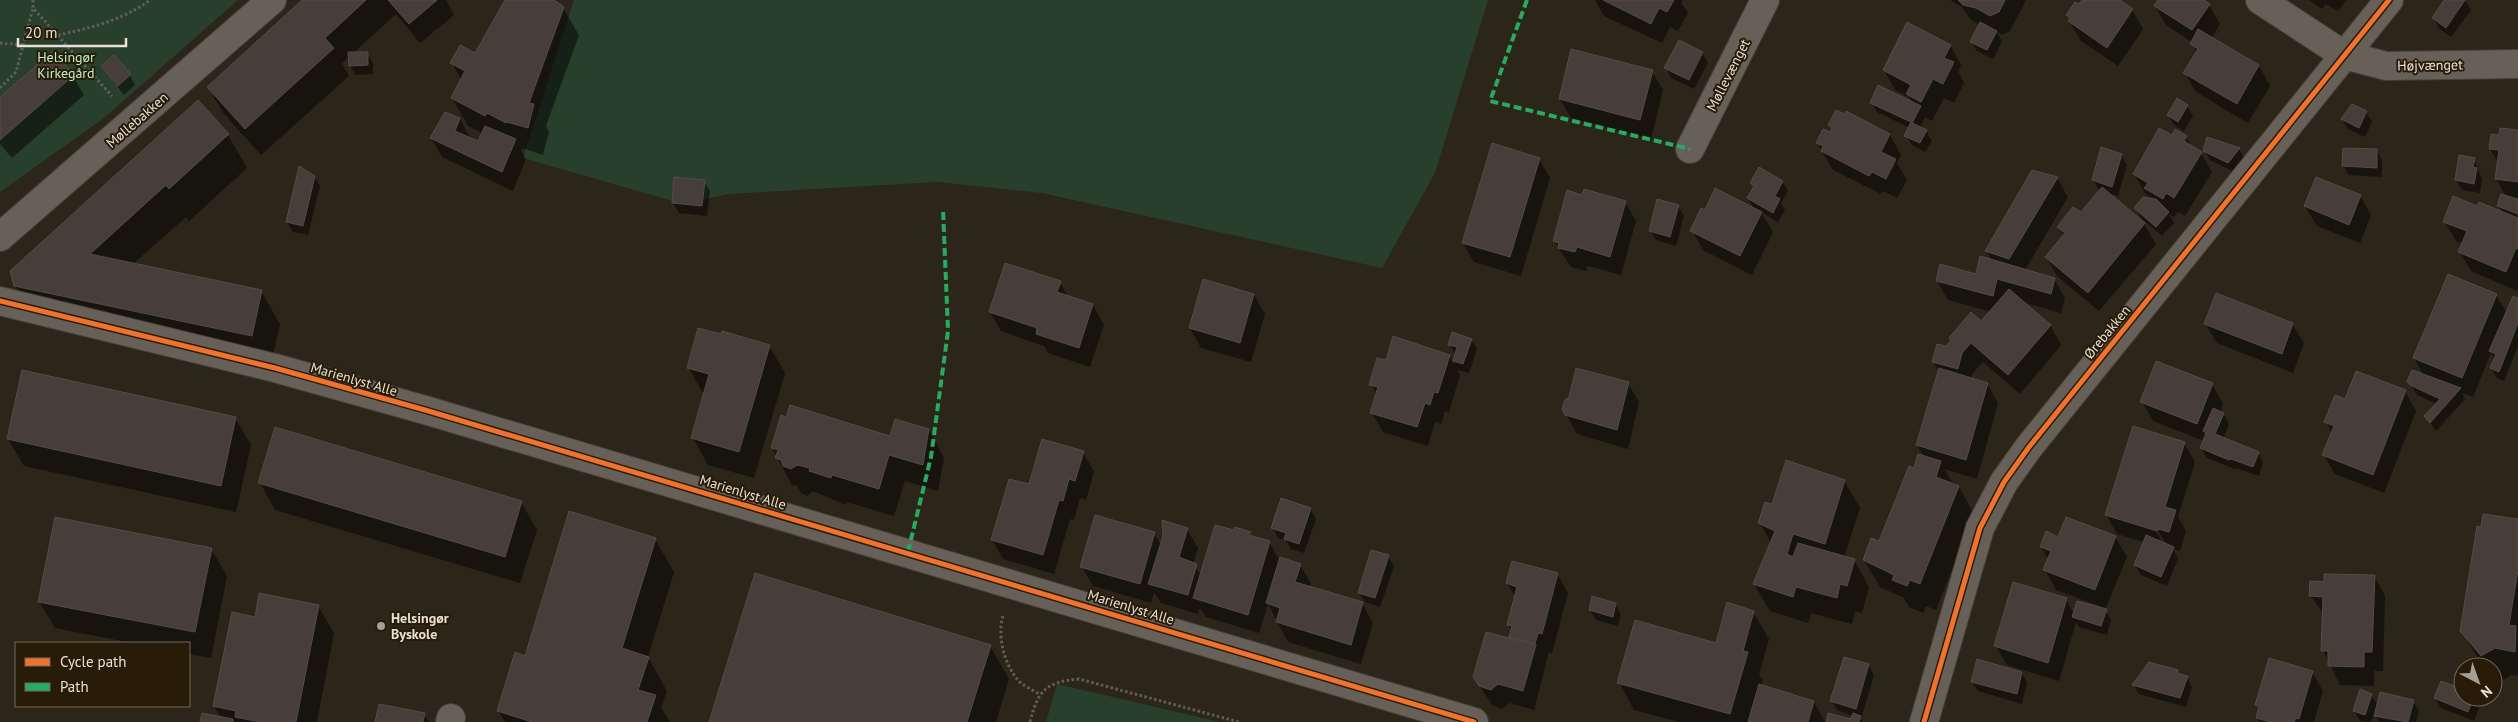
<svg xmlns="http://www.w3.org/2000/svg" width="2518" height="722" viewBox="0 0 2518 722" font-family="'PT Sans',sans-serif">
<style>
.green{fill:#283f2c}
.shadow{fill:#0007;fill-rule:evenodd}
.building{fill:#483e39;stroke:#544c46}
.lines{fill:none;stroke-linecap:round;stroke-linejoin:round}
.minor-casing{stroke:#464037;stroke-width:30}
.tertiary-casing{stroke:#464037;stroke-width:30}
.path{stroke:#625e56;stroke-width:3;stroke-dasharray:2.5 2.5;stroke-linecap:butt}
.minor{stroke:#666059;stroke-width:28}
.tertiary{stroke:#666059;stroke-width:28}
.quiet{stroke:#26ab63;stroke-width:4;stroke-dasharray:8 4;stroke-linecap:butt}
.cycleway-casing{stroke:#281c09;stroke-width:8}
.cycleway{stroke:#ef722f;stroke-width:5}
.poi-dot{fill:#a69f94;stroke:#281c09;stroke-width:2}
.labels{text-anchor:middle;stroke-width:4;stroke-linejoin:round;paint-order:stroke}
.park-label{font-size:14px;fill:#bbf1c6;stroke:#281c09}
.street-label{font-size:14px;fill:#e9e1d5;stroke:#281c09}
.poi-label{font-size:14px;font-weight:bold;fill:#e9e1d5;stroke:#281c09;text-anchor:start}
</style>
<rect width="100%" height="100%" fill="#2b251a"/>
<path class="green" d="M0 0H238L104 118 0 192Z
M574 0H1488L1435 173 1382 268 1042 193 938 182 728 194 683 204 523 158Z
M1057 684 1220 722H1046Z"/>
<path class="shadow" d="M304 0H446L454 15 420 43 396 14 353 53H367L373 63V74L355 75 350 65V56L342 63 349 76 261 155 224 114 208 87Z
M506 0H552L563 8 579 35 546 126 549 132 543 155 523 148 521 151 526 159 513 191 442 157 431 138 445 113 460 119 471 139 479 143 483 133 468 126 452 98 462 81 452 63 475 55Z
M1595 0H1683L1681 3 1688 13 1678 31 1670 27 1662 43 1604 16Z
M1950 0H2026L2010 31 2002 35 1996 31 2002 41 1993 59 1977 51 1971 42 1979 25 1970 19 1962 7Z
M2084 0H2118L2132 10 2143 29 2118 66 2081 41 2069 21 2068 15Z
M2159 0H2202L2209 5 2220 24 2211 38 2259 66 2270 86 2248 123 2196 92 2185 73 2197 53 2192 42 2166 25 2155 6Z
M2309 0H2346L2338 11 2326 4 2322 9Z
M2446 0H2465L2471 10 2451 37 2439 28 2433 18Z
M1950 45 1961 65 1958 71 1964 83 1954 103 1944 98 1932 121 1925 117 1920 128 1926 131 1932 141 1925 152 1912 145 1906 136 1910 128 1877 112 1872 103H1912L1909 97 1895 90 1884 70Z
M53 52 73 76 84 95 12 158 0 144V99Z
M1702 53 1708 63 1694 89 1671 78 1666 68Z
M102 66 130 75 135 85 124 95Z
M1652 71 1663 90 1651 139 1571 118 1560 99Z
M2178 100 2187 106 2193 116 2184 131 2174 125 2168 115Z
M198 101 228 135 247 168 189 221 186 217 133 264 261 291 280 324 270 368 34 319 15 285Z
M2366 112 2372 122 2365 137 2348 129 2342 119Z
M1846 113 1890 135 1901 155 1897 163 1907 180 1897 198 1883 191 1881 194 1833 170 1817 143 1830 134 1832 131 1829 125Z
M2176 131 2186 137 2193 148 2201 153 2212 172 2185 216 2178 212 2174 217 2169 214 2174 223 2162 236 2141 218 2135 208 2153 200 2145 193 2134 174 2173 137Z
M2518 131V288L2517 291 2471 271 2460 252 2463 244 2456 241 2445 222 2478 208 2503 213 2498 205 2507 198 2496 179 2498 162 2490 149 2500 136Z
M2239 149 2244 158 2234 172 2210 160 2204 150Z
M2376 150 2382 160V177L2349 175 2344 166Z
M2121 155 2127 165 2118 196 2107 193 2144 224 2156 244 2099 311 2057 276 2046 257 2064 236 2058 227 2081 214 2100 191 2093 180Z
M1539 159 1550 178 1521 276 1474 262 1463 243Z
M2474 159 2482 179 2480 193 2462 190 2456 180Z
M314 176 320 186 308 235 293 232 287 222Z
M2057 178 2068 197 2025 270 2054 279 2065 298 2061 313 2022 302 2050 325 2061 345 2020 394 1983 362 1973 373 1971 379 1987 384 1998 403 1977 479 1944 469 1954 485 1959 487 1974 514 1936 610 1926 606 1923 613 1909 607 1904 598 1880 587 1864 560 1879 543 1914 469 1924 457 1917 445 1939 372 1933 362 1947 347 1982 323 1992 312 1948 300 1937 281 1977 276 1992 261 1987 251Z
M675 179 704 182 710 191 707 216 679 213 673 203Z
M1782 181 1788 191 1781 203 1785 210 1778 222 1761 212 1773 232 1752 275 1703 250 1692 230 1705 212 1754 209 1748 198 1754 188 1751 183Z
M1583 196 1625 202 1636 221 1621 275 1588 266 1586 271 1571 267 1554 241Z
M2360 196 2371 215 2360 243 2317 226 2305 206Z
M1678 206 1684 216 1676 246 1656 240 1650 230Z
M1060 282 1068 297 1093 305 1104 325 1090 367 1048 353 1044 346 1001 331 990 312Z
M1254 295 1265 314 1251 362 1201 348 1190 328Z
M2496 295 2507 313 2518 299V346L2504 381 2497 378 2491 368 2495 360 2491 353 2473 397 2462 393 2465 399 2436 431 2426 416 2437 404 2417 395 2409 381 2424 376 2414 358Z
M2205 323 2292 324 2304 343 2293 373 2217 343Z
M1471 340 1477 349 1469 373 1457 370 1460 375 1449 412 1445 411 1441 424 1435 422 1428 446 1383 432 1372 413 1377 395 1371 384 1387 362 1449 356 1453 364 1456 355 1450 345Z
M769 346 785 373 754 478 708 465 693 438 704 395 688 367Z
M1628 383 1639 402 1628 449 1577 434 1566 414 1570 398Z
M2212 384 2223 404 2220 413 2224 414 2229 424 2223 439 2258 453 2263 463 2259 476 2236 468 2235 469 2207 458 2201 448 2204 441 2153 421 2142 402Z
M2405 391 2416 411 2384 493 2335 474 2324 455 2332 433 2326 422 2346 400Z
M235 418 251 445 236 512 24 466 8 439Z
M929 430 944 458 938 491 905 481 894 516 847 502 846 505 813 491 807 496 801 493 797 486 792 485 772 448 891 437Z
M2184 443 2195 462 2178 517 2186 531 2180 551 2173 549 2178 558 2167 586 2141 575 2135 565 2144 542 2117 534 2106 514ZM2155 525 2166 544H2163L2153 526Z
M1083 452 1094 472 1086 500 1080 498 1074 520 1070 519 1054 574 1003 559 992 540 1030 486Z
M1844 481 1860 508 1844 557 1854 560 1869 587 1862 613 1855 611 1852 624 1811 613 1808 623 1770 611 1754 584 1771 543 1760 523Z
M260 482 521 502 537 530 520 583 275 510Z
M1310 509 1316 519 1304 553 1291 549 1286 540 1278 538 1273 528Z
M2067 518 2115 537 2127 557 2105 610 2111 620 2107 635 2079 627 2076 622 2059 681 2007 665 1996 646 2066 599 2074 614 2099 608V606L2056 590 2045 570 2049 560 2041 547 2058 538Z
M2518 521V676L2511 675 2498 683 2493 677V667H2484L2461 631 2482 528Z
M1187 529 1198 548 1193 564 1201 575 1234 532 1250 533 1253 537 1269 542 1280 561 1300 565 1311 584 1310 588 1362 603 1373 623 1361 664 1288 642 1268 604 1259 633 1206 617 1200 608 1198 614 1161 603 1154 592 1151 603 1093 586 1082 567 1154 533 1161 545Z
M655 539 674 572 648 657 667 691 661 708 670 722H505L498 711 526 657Z
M211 549 227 576 211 658 189 654V643H132L55 628 39 601Z
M1388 556 1394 566 1380 607 1365 602 1359 593Z
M1557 574 1568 593 1552 653 1549 652 1534 710 1510 703 1502 709 1492 705 1474 677 1510 640 1512 631 1508 625 1516 598 1507 583Z
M2374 576 2385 596 2383 671H2374V686L2340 685 2323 650 2324 615 2311 596 2325 583Z
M1615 604 1621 614 1618 626 1596 620 1590 610Z
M318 606 334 633 317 722H201L221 718 214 706 256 618Z
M1753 612 1769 639 1759 675 1763 680 1761 686 1814 702 1825 722H1679L1634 710 1619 682 1717 644Z
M990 646 1009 679 996 722H710Z
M1845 658 1869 666 1874 675 1861 719 1863 722H1827L1852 721 1853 716 1837 710 1832 701Z
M2177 671 2179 675 2187 677 2192 687 2186 707 2139 694 2134 685Z
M2312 672 2323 691 2314 722H2260L2257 718 2259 710 2257 705Z
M2022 673 2027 683 2022 704 1978 691 1972 682Z
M2463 691V697H2475L2480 705 2474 721 2441 708 2435 698Z
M2371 695 2378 705 2413 701 2419 711 2416 722H2379L2374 714 2371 722 2360 721 2354 711Z
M424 714 429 722H376Z"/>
<path class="building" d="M302 0H366L325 38 334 48 245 129 207 87Z
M388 0H437L409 24Z
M505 0H554L564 7 529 103 534 104 528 128 507 122 506 123 487 113 485 116 451 98 465 71 450 63 460 45 475 53Z
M1603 0H1674L1667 12 1659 8 1651 24Z
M1958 0H2005L1999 12 1990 16 1976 8 1963 5Z
M2082 0H2120L2133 9 2107 48 2068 21 2070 18 2066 15 2075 2 2079 4Z
M2158 0H2204L2210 4 2192 30 2154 6Z
M2444 0H2465L2446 28 2432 18Z
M1907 22 1951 45 1944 58 1954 62 1943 84 1933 79 1921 102 1906 94 1911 85 1883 70Z
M1980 22 1997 31 1987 50 1970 42Z
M2198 29 2259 65 2237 104 2183 73 2198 49 2190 44Z
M1679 40 1703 52 1689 80 1664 68Z
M1571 49 1653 70 1640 120 1559 99Z
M53 51 74 75 0 140V97Z
M348 52H368V65L349 66Z
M114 55 131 74 118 86 101 66Z
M1878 85 1921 106 1912 123 1927 130 1920 143 1904 136 1911 122 1870 103Z
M2177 98 2188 105 2178 122 2167 115Z
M198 100 229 134 169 189 166 185 90 254 262 290 252 336 14 286 10 271Z
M2352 104 2367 111 2359 128 2341 119Z
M1836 110 1844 114 1846 111 1890 134 1881 152 1896 159 1886 179 1872 172 1869 176 1821 151 1823 146 1816 143 1823 129 1830 132 1832 128 1828 125Z
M445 112 460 118 455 131 478 141 485 126 516 139 502 172 430 138Z
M2159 128 2172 135 2175 129 2187 136 2184 141 2202 152 2174 198 2166 193 2163 199 2144 188 2148 183 2133 174Z
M2500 128 2518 130V182L2495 179 2499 150 2489 149 2491 134 2499 135Z
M2207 137 2240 148 2228 163 2203 151Z
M1492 143 1540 158 1510 257 1462 243Z
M2101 147 2122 154 2112 187 2092 180Z
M2343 148 2377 149V168L2342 166Z
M2459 155 2475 158 2473 167 2477 168 2474 184 2455 180Z
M299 166 315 176 303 226 286 222Z
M1759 167 1783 181 1775 196 1780 199 1773 213 1747 198 1754 186 1750 183Z
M2032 170 2058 177 2009 259 1985 251Z
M674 177 705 180 702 206 672 203Z
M2316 177 2361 195 2349 225 2304 206Z
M2102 187 2145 223 2088 293 2045 257 2065 233 2057 227 2073 207 2081 212Z
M1715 188 1762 212 1740 256 1690 231 1701 208 1705 210Z
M1584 189 1626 201 1610 257 1577 247 1575 252 1558 248 1559 243 1553 241 1567 190 1582 195Z
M2501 194 2518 199V214L2497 206Z
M2453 196 2477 206 2479 202 2518 218V249L2516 248 2506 272 2458 252 2467 231 2443 222Z
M2143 197 2156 199 2169 212 2156 227 2134 208Z
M1657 199 1679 205 1670 237 1649 231Z
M1980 256 2055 278 2051 294 1997 279 1993 296 1936 281 1940 264 1976 274Z
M1005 263 1061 281 1057 292 1093 304 1079 348 1036 334 1037 328 989 312Z
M2448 274 2497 294 2462 378 2413 358Z
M1203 279 1254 294 1240 343 1189 328Z
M2009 289 2051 325 2008 375 1971 343 1962 353 1958 369 1932 362 1937 344 1946 346 1951 340 1949 338 1971 312 1981 321Z
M2216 293 2293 323 2282 354 2204 324Z
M2513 296 2518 298V323L2499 372 2490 368 2496 354 2489 351Z
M698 328 721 334 722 331 770 345 739 452 691 438 709 374 687 368Z
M1452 332 1472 339 1463 364 1453 361 1457 347 1448 345Z
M1393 336 1450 355 1438 393 1434 392 1430 405 1425 403 1417 427 1370 413 1378 387 1369 385 1377 358 1386 360Z
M2156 361 2213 383 2197 424 2140 402Z
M1576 368 1629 382 1617 430 1565 415 1562 409 1565 400 1569 397Z
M1939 368 1988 383 1966 460 1916 445Z
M22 370 236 417 221 486 7 439Z
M2412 370 2461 388 2430 423 2424 416 2440 399 2410 385 2407 381Z
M2356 371 2406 390 2373 475 2322 455 2334 426 2324 422 2335 395 2345 399Z
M790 405 890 436 895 419 929 429 923 465 889 455 879 489 832 475 831 478 809 471 810 468 797 465 791 469 783 466 781 460 775 458 778 450 771 448 781 415 786 417Z
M2213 408 2224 413 2215 434 2259 452 2253 467 2231 459 2229 460 2200 448 2206 433 2203 431Z
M2133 426 2185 442 2165 507 2176 510 2169 532 2158 529 2157 531 2105 515Z
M275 427 522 501 505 557 258 483Z
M1042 439 1084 451 1075 481 1069 479 1063 501 1059 500 1043 555 991 540 1009 479 1029 484Z
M1918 454 1941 461 1936 477 1959 486 1920 584 1910 580 1907 586 1892 580 1894 575 1863 560 1871 538 1879 541 1909 466 1914 468Z
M1786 460 1845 480 1825 544 1793 534 1787 554 1793 557 1798 543 1855 559 1847 586 1840 584 1837 598 1796 587 1793 597 1753 584 1775 531 1758 523 1765 502 1772 504Z
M1281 498 1311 508 1299 544 1284 539 1286 533 1271 528Z
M569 511 656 538 622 648 649 657 638 690 656 695 647 722H532L497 711 515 652 525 656Z
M2483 514 2518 519V570L2509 625 2516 626 2515 652 2495 648 2481 656 2460 631 2477 526 2481 527Z
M1095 515 1155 532 1140 584 1080 567Z
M55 517 212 548 195 632 38 602Z
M2066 517 2116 536 2095 590 2043 570 2051 551 2040 547 2046 531 2058 537Z
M1162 520 1188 528 1179 557 1197 564 1188 595 1148 584 1163 536Z
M1215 525 1234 530 1235 527 1251 532 1249 535 1270 541 1248 615 1193 598Z
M2146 535 2174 547 2161 577 2134 565Z
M1371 550 1389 555 1375 598 1358 593Z
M1280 557 1301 564 1295 582 1363 602 1351 645 1276 622 1280 608 1266 603Z
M1512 561 1558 573 1542 634 1538 633 1535 644 1509 637 1512 626 1507 625 1517 587 1506 583Z
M755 573 991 645 967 722H709Z
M2324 574 2375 575 2372 652H2364V667L2328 666V651H2321L2323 597 2309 596 2310 581 2324 582Z
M2013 582 2067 598 2048 663 1994 646Z
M259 593 319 605 296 722H260L235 717 236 711 213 706 232 612 255 617Z
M1592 596 1616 603 1613 617 1589 610Z
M2077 601 2107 609 2101 626 2072 617Z
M1727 602 1754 611 1743 651 1748 652 1730 714 1617 683 1635 620 1716 643Z
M1486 632 1536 645 1523 691 1498 684 1491 690 1479 686 1473 677Z
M1844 657 1869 664 1856 709 1830 701Z
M2269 658 2313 671 2299 719 2296 718 2294 722H2270L2256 718 2259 706 2255 705Z
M1977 659 2022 672 2017 694 1971 682Z
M2149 662 2178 670 2177 673 2188 676 2180 698 2132 685Z
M2441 681 2463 689V697H2474L2468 712 2434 698Z
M1759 684 1814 701 1808 722H1748Z
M2360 689 2372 694 2365 715 2353 711Z
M2380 692 2414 700 2408 722 2374 716Z
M379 704 425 713 423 722H375Z
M202 713 233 719V722H200Z
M1828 713 1851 719 1853 713 1861 716 1859 722H1826Z"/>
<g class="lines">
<defs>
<path id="minor" d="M2260 0 2344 55 2386 66 2518 64
M1690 149 1765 0
M0 301 275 368 425 410 1474 722
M450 722 451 718
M1924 722 1980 528 2004 482 2029 447 2389 0"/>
<path id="tertiary" d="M0 237 272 0"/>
</defs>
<use href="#minor" class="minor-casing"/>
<use href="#tertiary" class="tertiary-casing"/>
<path class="path" d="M33 0V8L112 96
M58 35C91 28 123 20 150 0
M0 43 23 45
M0 88 16 72 33 8
M1003 616C997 635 1004 663 1017 679 1021 685 1033 690 1039 694
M1030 722C1038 690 1046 682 1079 679L1239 722"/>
<use href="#minor" class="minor"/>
<use href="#tertiary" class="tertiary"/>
<path class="quiet" d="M1527 0 1490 101 1690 149
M908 552 931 457 948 331 943 209"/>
<defs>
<path id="cycleway" d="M0 301 275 368 425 410 1474 722
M1924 722 1980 528 2004 482 2029 447 2389 0"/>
</defs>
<use href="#cycleway" class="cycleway-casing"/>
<use href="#cycleway" class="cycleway"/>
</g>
<circle class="poi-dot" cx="381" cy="626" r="5"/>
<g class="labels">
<g class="park-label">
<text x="66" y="62">Helsingør<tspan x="66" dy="16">Kirkegård</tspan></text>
</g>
<g class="street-label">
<text transform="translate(2430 65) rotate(-1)" y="5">Højvænget</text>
<text transform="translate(1728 75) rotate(-63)" y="5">Møllevænget</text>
<text transform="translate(137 120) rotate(-41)" y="5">Møllebakken</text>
<text transform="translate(2107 332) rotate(-51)" y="5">Ørebakken</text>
<text transform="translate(354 379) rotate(16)" y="5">Marienlyst Alle</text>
<text transform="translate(743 492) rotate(17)" y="5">Marienlyst Alle</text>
<text transform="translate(1131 607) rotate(17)" y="5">Marienlyst Alle</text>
</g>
<g class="poi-label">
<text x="391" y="623">Helsingør<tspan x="391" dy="16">Byskole</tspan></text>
</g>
</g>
<rect x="15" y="642" width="175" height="65" fill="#281c09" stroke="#756b5b"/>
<rect x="25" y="658" width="25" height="8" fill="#ef722f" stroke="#756b5b"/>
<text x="60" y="667" font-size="15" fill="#e9e1d5">Cycle path</text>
<rect x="25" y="683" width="25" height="8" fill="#26ab63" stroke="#756b5b"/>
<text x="60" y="692" font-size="15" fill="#e9e1d5">Path</text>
<g transform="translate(2478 682) rotate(139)"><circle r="24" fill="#281c09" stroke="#756b5b"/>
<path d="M0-4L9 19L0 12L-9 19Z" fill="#a69f94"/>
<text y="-8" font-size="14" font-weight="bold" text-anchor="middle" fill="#e9e1d5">N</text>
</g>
<path d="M18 38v8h108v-8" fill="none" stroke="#e9e1d5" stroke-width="2.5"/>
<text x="25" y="38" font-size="15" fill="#e9e1d5" stroke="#281c09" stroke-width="4" paint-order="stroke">20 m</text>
</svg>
